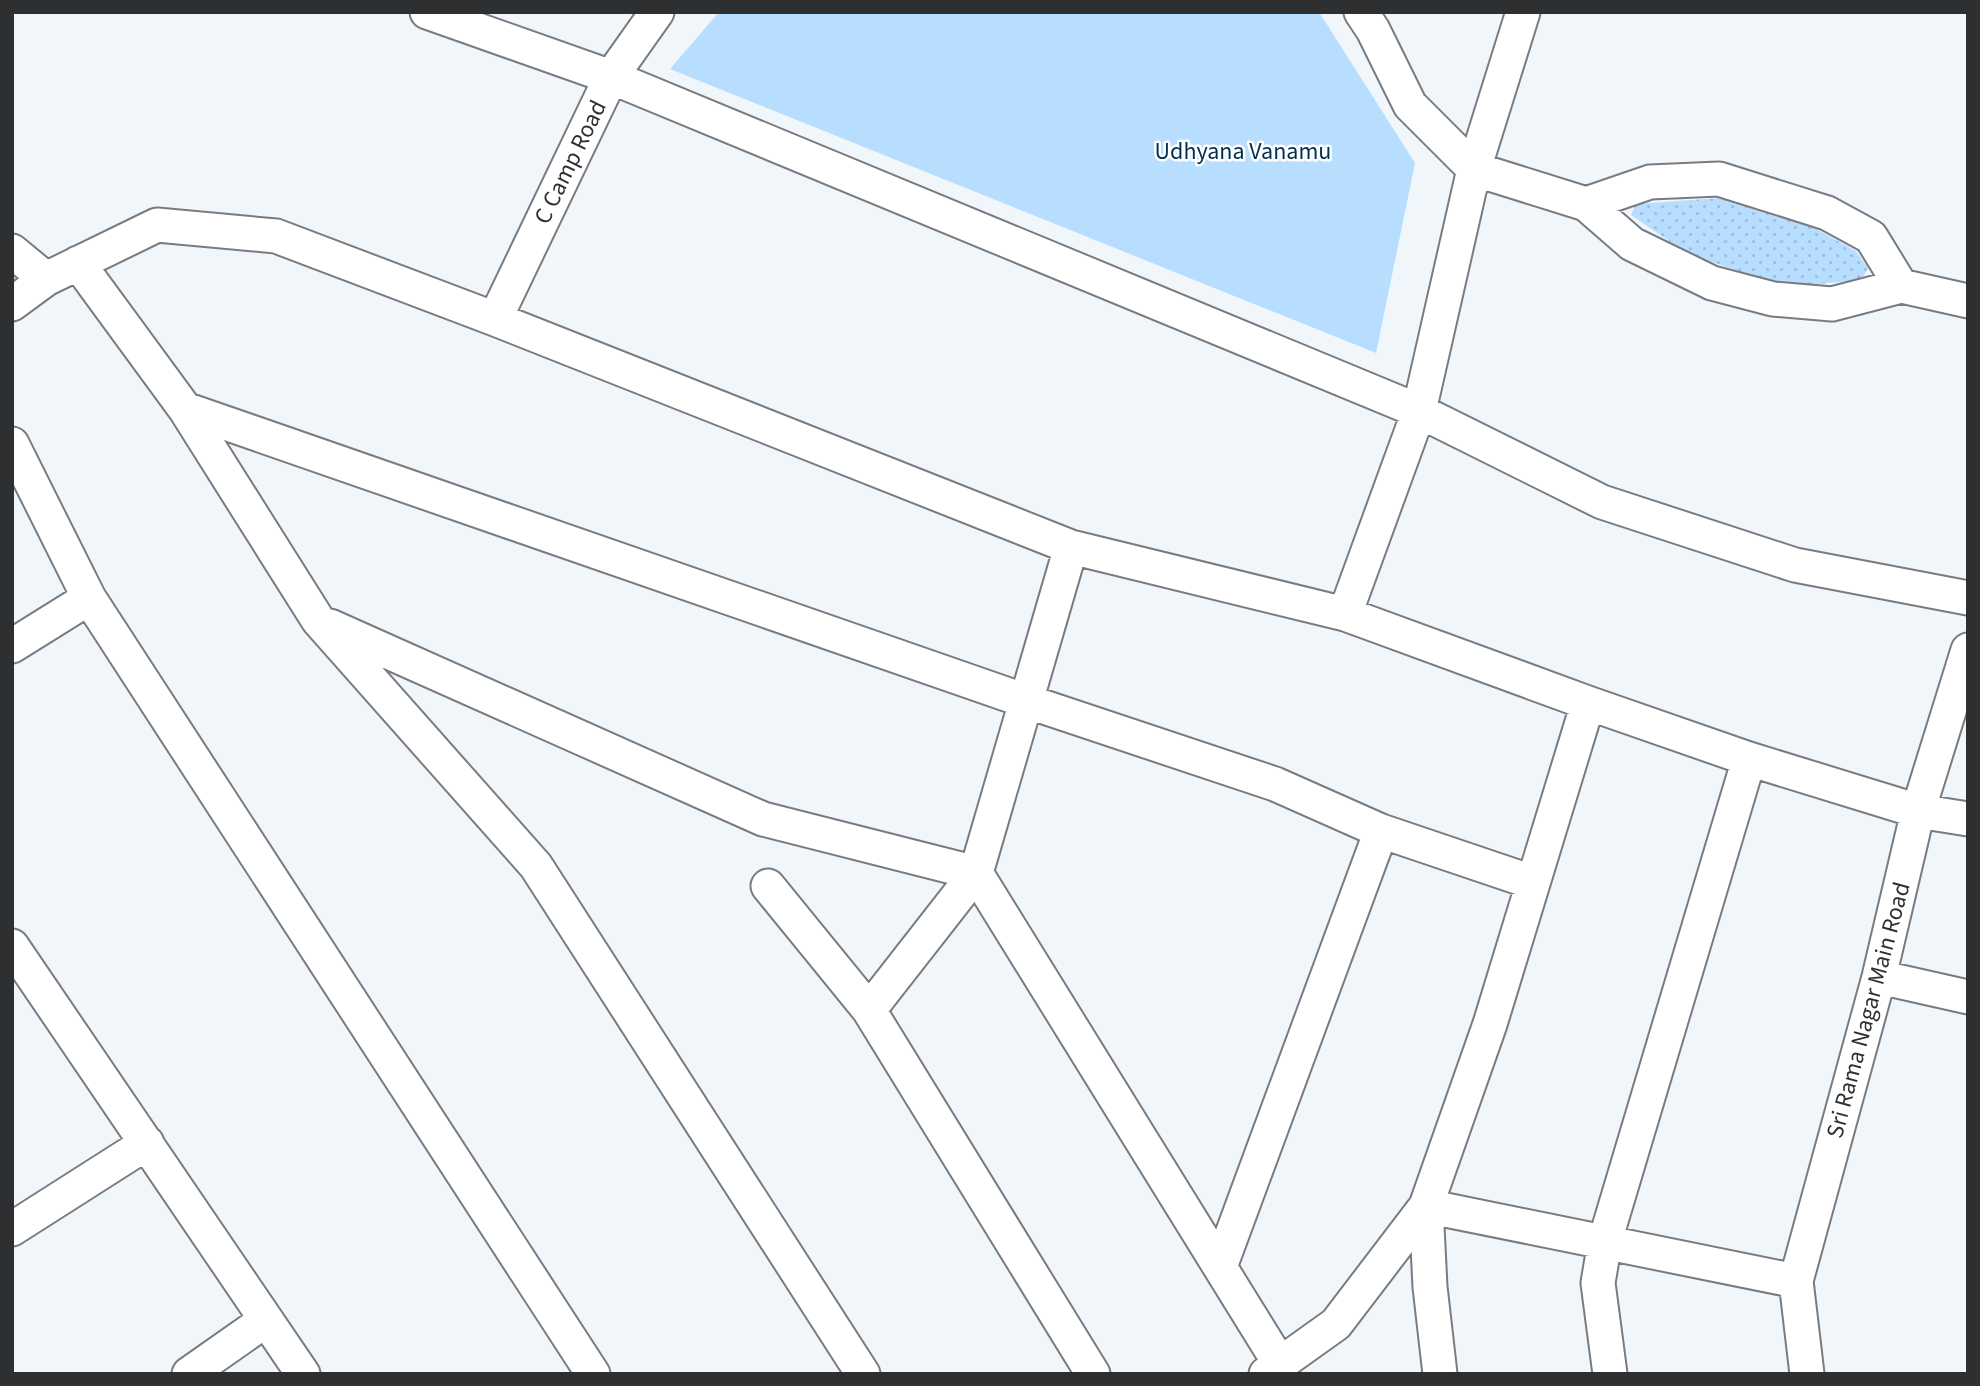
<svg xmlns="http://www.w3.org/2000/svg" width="1980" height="1386" viewBox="0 0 1980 1386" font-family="'Source Sans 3',sans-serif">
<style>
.green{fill:#b7ddff}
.garden{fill:url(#garden-dots)}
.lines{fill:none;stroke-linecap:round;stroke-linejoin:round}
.minor-casing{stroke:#787c80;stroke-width:37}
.minor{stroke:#fff;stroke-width:33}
.labels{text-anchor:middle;stroke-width:5;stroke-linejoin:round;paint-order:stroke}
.park-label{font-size:24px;fill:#022f4e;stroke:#fff}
.street-label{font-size:24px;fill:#2d2f30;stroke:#fff}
</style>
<defs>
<pattern id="garden-dots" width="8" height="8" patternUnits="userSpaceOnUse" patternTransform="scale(1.75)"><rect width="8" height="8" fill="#b7ddff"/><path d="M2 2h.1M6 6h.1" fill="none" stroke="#9ebedb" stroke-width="1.8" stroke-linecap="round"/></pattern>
</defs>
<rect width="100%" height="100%" fill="#f1f6fa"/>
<path class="green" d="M719 12H1319L1415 163 1376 353 670 69Z"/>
<path class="garden" d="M1720 198 1809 225 1856 251 1868 268 1861 280 1785 287 1688 254 1631 215 1636 204Z"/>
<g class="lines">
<defs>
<path id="minor" d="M427 12 611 77 1419 411 1602 502 1795 565 1968 598
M1361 12 1373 30 1410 105 1474 169 1586 204 1632 244 1712 283 1773 299 1832 304 1901 286 1968 301
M1586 204 1650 182 1719 179 1827 213 1871 237 1901 286
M12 251 46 279
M78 263 185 409 318 620 536 866 863 1374
M12 304 46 279 157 225 276 236 495 319 1071 547 1345 614 1588 703 1749 759 1918 811 1968 819
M495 319 611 77 657 12
M185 409 1026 701 1275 784 1381 831 1532 882
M12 444 89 598 593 1374
M1071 547 976 873 1280 1364
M1345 614 1419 411 1474 169 1523 12
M330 626 763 819 976 873 869 1010
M12 646 89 598
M768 886 869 1010 1093 1374
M12 946 303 1374
M1879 977 1968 997
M1426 1206 1796 1281
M1426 1206 1430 1287 1440 1374
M12 1229 147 1143
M1220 1267 1381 831
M189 1374 266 1320
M1266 1374 1336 1324 1426 1206 1490 1024 1588 703
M1610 1374 1598 1283 1605 1241 1749 759
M1807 1374 1796 1281 1879 977 1918 811 1968 650"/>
</defs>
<use href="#minor" class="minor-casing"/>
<use href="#minor" class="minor"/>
</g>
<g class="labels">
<g class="park-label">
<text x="1243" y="159">Udhyana Vanamu</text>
</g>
<g class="street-label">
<text transform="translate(570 162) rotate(-64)" y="8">C Camp Road</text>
<text transform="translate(1868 1010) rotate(-75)" y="8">Sri Rama Nagar Main Road</text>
</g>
</g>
<rect width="1980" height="1386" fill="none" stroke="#2d2f30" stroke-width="28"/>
</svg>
